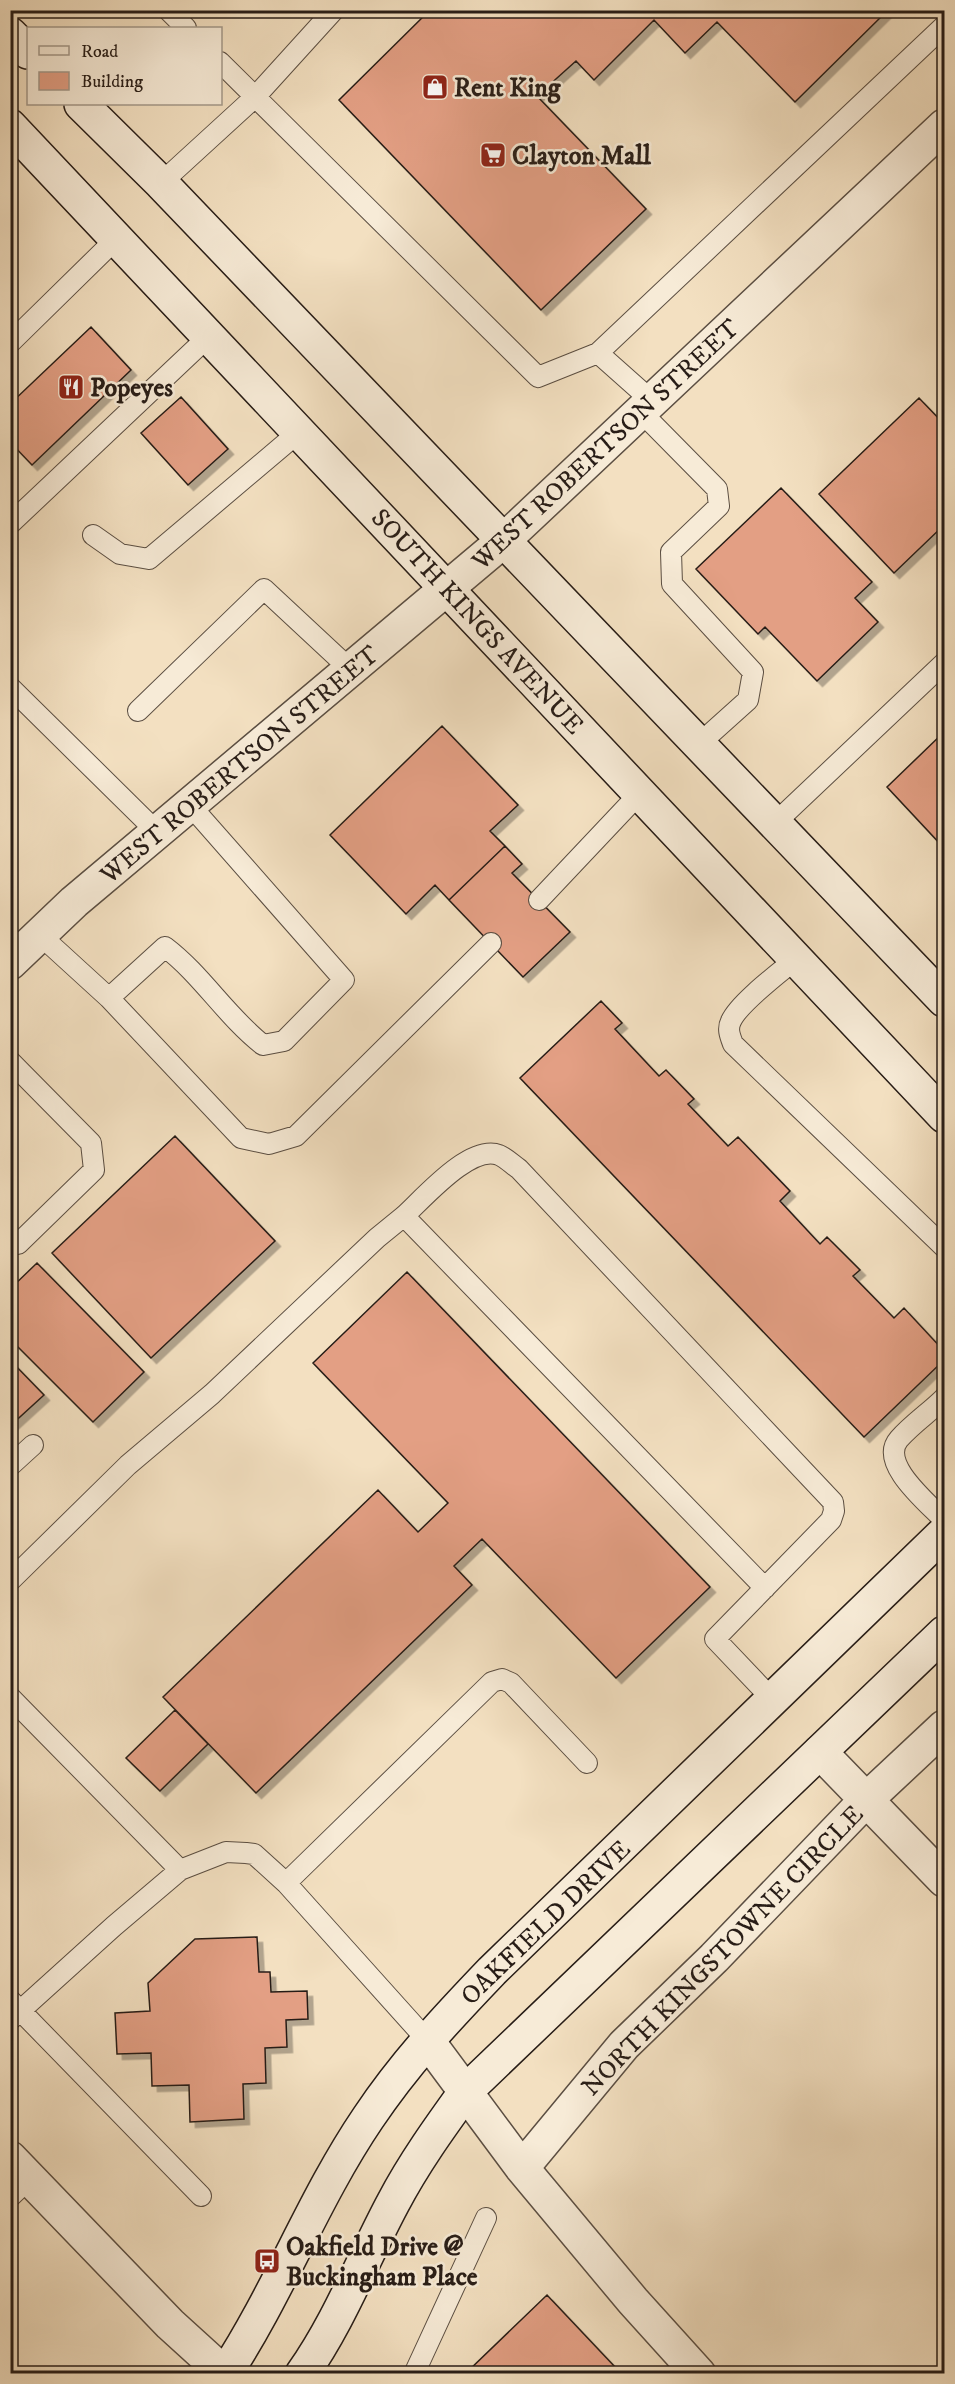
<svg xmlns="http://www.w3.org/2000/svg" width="955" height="2384" viewBox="0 0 955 2384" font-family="'IM FELL DW Pica',serif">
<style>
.building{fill:#e39f84;stroke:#281d17;stroke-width:1.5;filter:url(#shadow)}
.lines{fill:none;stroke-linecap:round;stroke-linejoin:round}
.lane-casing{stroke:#5b4e42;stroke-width:22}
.street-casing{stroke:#5b4e42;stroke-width:36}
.secondary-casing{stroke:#281d17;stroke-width:36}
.lane{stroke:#f7ebd7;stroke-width:20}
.street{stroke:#f7ebd7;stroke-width:33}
.secondary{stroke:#f7ebd7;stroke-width:33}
.labels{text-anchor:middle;stroke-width:5;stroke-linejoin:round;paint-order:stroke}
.poi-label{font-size:26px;font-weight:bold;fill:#281d17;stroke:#f7ebd7;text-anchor:start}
.street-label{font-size:26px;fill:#281d17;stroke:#f7ebd7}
</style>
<defs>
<filter id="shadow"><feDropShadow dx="5.5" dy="5.5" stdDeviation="0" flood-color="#0004"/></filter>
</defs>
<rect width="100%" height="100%" fill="#f3e0c1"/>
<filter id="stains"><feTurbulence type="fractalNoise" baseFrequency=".00333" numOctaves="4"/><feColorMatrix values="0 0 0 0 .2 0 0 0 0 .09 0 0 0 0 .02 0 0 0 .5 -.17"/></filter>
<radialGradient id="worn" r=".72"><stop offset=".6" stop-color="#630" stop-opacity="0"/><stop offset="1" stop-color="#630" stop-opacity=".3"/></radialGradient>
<path class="building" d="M430 10H888L795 102 717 22 685 53 654 20 594 80 576 61 537 96 646 209 541 310 339 100Z
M91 327 131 370 32 465 10 442V404Z
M181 397 228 449 188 485 141 433Z
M919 398 944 424V525L894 573 819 494Z
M781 488 872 582 855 598 878 622 817 681 765 627 758 634 696 569Z
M442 726 518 805 490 831 505 846 449 900 435 885 406 914 330 835Z
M944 732V848L887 787Z
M505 846 522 864 512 873 570 932 523 977 449 900Z
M601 1001 622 1023 615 1029 659 1076 666 1070 694 1099 688 1104 728 1146 738 1137 790 1191 780 1201 820 1244 827 1237 860 1270 853 1276 894 1318 904 1308 944 1351V1360L864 1437 520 1078Z
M175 1136 275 1241 151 1358 52 1253Z
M37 1263 144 1372 93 1422 10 1339V1289Z
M407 1272 710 1587 616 1678 482 1539 454 1566 472 1585 256 1793 163 1697 378 1490 418 1532 448 1503 313 1363Z
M10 1360 44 1395 10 1426Z
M175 1710 208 1744 160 1791 126 1758Z
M257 1937 259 1972H270L271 1992 307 1991 308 2019 286 2020 287 2047 265 2048 266 2083 243 2084 244 2119 190 2122 189 2085 152 2086 151 2053 117 2054 115 2013 150 2011 148 1983 195 1939Z
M547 2295 616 2368 611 2374H465Z"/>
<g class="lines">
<defs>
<path id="lane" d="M168 10 186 28
M220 62 538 377 598 353
M161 183 255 97 334 10
M10 343 116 239
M652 401 598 353 944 26
M641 412 717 489 719 506 671 552 672 584 753 672 748 700 699 744
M10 524 209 336
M93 535 120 554 149 559 299 432
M10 687 157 832
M138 711 264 589 351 670
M775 823 944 663
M539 900 640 793
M40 935 109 998 241 1138 269 1144 296 1136 491 943
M796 959C779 973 739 1003 731 1021 727 1029 730 1036 733 1044L944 1247
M109 998 165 947C202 975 226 1016 263 1045L284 1041 344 980 190 805
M10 1061 91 1143 94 1170 18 1244H10
M944 1398C930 1412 912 1424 899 1439 878 1463 928 1503 944 1520
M10 1466 33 1445
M10 1581 128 1465 212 1394 377 1238 404 1216
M765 1588 404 1216C424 1198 470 1144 499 1155 506 1158 513 1165 519 1169L833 1502 834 1511 831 1520 715 1639 772 1699
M10 1697 180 1870
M286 1883 427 2040
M10 2000 201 2196
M10 2020 114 1926 180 1870 226 1852 246 1853 254 1854 286 1883 492 1682 502 1679 511 1683 587 1763
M10 2197 30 2178
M414 2374 486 2218"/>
<path id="street" d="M10 963 74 902 503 541 944 126
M820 1752 944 1880
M427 2040 522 2168 633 2301 699 2374
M10 2158 170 2324 225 2374
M522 2168 624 2045 714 1958 867 1799 944 1727"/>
<path id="secondary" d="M10 34 28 52
M81 104 161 183 944 1000
M10 126 944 1116
M225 2374C279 2292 313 2199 368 2118 404 2064 447 2018 492 1971L944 1533
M302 2374C339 2322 363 2259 393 2203 414 2163 440 2127 466 2091L944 1633"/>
</defs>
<use href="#lane" class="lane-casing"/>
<use href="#street" class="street-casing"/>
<use href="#secondary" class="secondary-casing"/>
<use href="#lane" class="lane"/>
<use href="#street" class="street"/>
<use href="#secondary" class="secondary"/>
</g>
<defs>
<symbol id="shop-square" viewBox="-11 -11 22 22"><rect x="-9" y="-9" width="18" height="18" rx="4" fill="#8f2418" stroke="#f7ebd7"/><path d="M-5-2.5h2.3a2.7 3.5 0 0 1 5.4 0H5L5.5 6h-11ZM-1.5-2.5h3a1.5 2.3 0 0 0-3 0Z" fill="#fff"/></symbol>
<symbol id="supermarket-square" viewBox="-11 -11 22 22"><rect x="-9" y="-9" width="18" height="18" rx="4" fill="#8f2418" stroke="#f7ebd7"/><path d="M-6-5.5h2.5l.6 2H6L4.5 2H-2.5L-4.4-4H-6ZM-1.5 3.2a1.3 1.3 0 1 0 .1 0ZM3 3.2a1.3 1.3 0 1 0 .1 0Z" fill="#fff"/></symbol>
<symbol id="restaurant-square" viewBox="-11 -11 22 22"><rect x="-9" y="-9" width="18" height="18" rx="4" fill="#8f2418" stroke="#f7ebd7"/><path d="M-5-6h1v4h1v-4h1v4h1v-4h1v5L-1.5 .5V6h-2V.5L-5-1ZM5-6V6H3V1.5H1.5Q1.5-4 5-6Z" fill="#fff"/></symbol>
<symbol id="bus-square" viewBox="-11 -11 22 22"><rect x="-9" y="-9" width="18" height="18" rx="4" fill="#8f2418" stroke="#f7ebd7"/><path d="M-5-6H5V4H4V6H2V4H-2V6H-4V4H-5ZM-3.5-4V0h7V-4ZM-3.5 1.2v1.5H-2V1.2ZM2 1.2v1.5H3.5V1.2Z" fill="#fff"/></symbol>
</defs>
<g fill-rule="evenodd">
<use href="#shop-square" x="420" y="72" width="30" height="30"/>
<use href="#supermarket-square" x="478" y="140" width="30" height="30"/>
<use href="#restaurant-square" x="56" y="372" width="30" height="30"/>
<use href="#bus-square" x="252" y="2246" width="30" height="30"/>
</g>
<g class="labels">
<g class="poi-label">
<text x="454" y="96">Rent King</text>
<text x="512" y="164">Clayton Mall</text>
<text x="90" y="396">Popeyes</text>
<text x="286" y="2255">Oakfield Drive @<tspan x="286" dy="30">Buckingham Place</tspan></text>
</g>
<g class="street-label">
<text transform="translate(605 444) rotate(-43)" y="9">WEST ROBERTSON STREET</text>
<text transform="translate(478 621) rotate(47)" y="9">SOUTH KINGS AVENUE</text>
<text transform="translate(239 764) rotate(-40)" y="9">WEST ROBERTSON STREET</text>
<text transform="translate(545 1922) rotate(-44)" y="9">OAKFIELD DRIVE</text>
<text transform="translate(722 1950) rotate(-46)" y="9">NORTH KINGSTOWNE CIRCLE</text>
</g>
</g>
<rect width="955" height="2384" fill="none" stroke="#f3e0c1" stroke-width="36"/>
<rect x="12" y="12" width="931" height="2360" fill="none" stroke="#281d17" stroke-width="3"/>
<rect x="18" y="18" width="919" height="2348" fill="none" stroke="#281d17" stroke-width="1.5"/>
<rect x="27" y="27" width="195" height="78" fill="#f7ebd7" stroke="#a4998a" stroke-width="1.5"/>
<rect x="39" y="46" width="30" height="9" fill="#f7ebd7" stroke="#a4998a" stroke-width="1.5"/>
<text x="81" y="57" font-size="18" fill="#281d17">Road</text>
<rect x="39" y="72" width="30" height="18" fill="#e39f84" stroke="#a4998a" stroke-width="1.5"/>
<text x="81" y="87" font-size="18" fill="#281d17">Building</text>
<rect width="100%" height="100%" filter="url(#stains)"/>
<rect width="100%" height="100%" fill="url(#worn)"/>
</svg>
